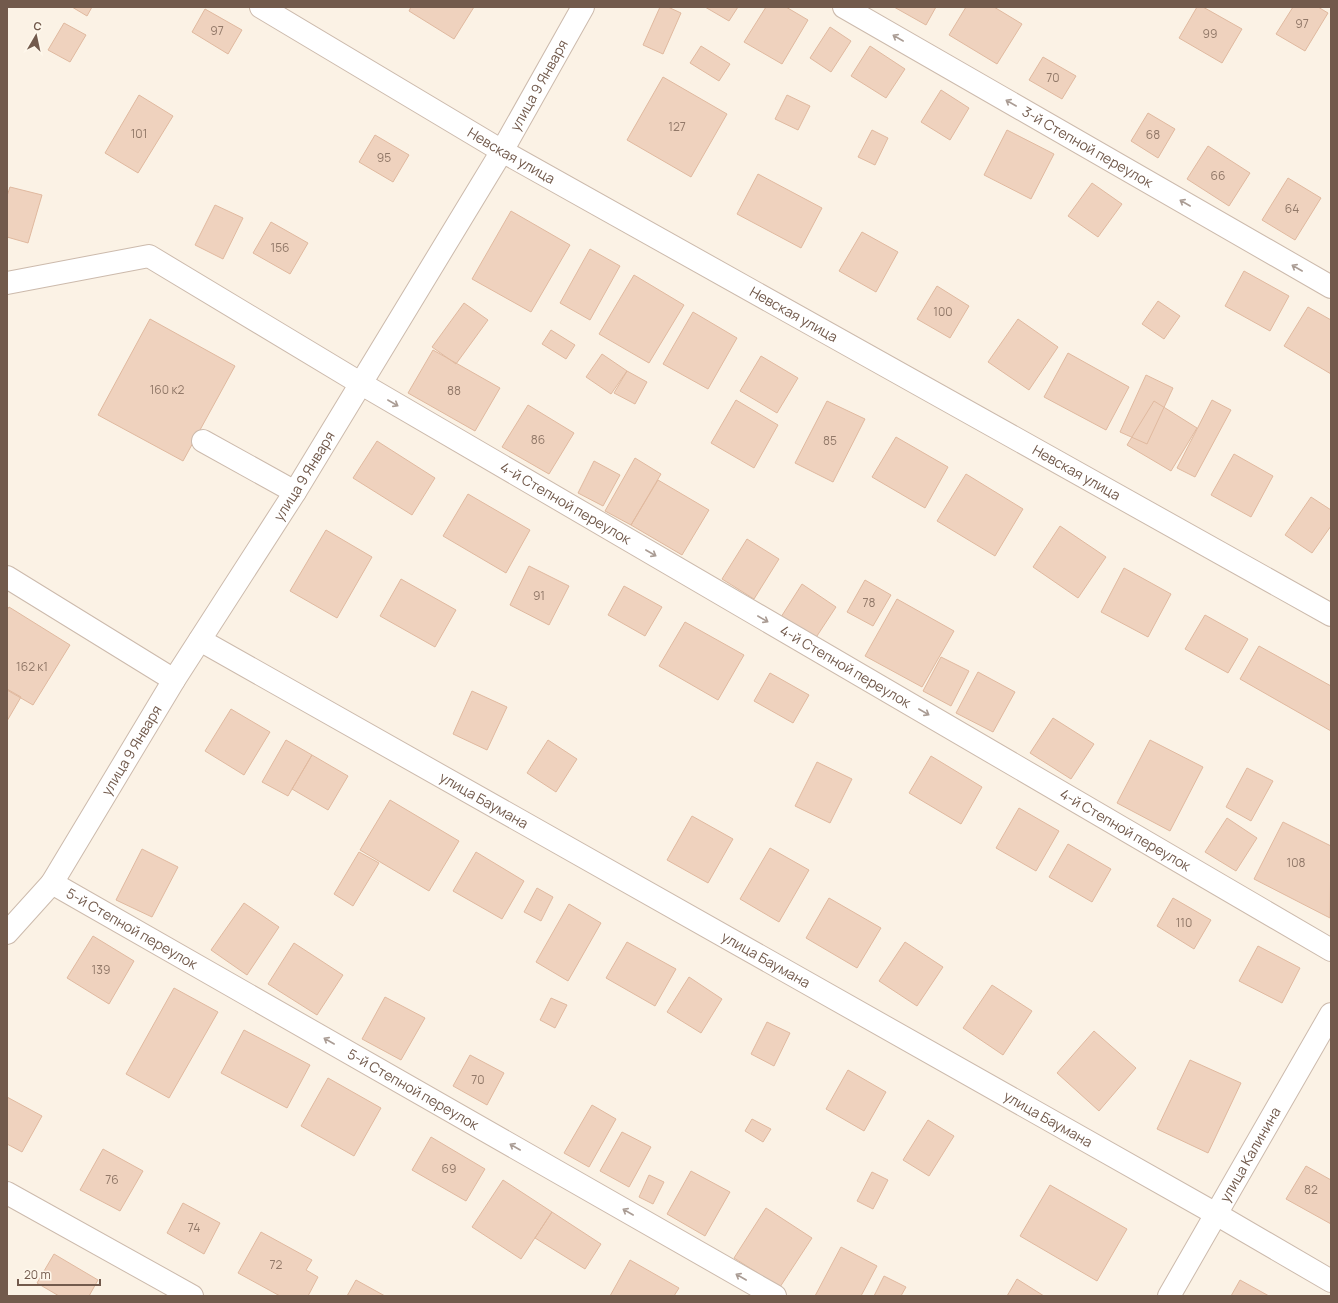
<svg xmlns="http://www.w3.org/2000/svg" width="1338" height="1303" viewBox="0 0 1338 1303" font-family="Manrope,sans-serif">
<style>
.building{fill:#efd2be;stroke:#e0b99f}
.lines{fill:none;stroke-linecap:round;stroke-linejoin:round}
.minor-casing{stroke:#ccbaac;stroke-width:24}
.minor{stroke:#fff;stroke-width:22}
.oneway{stroke:#aa9c94}
.labels{text-anchor:middle;stroke-width:3;stroke-linejoin:round;paint-order:stroke}
.number-label{font-size:12px;fill:#917868}
.street-label{font-size:14px;fill:#725a4c;stroke:#fef7eb}
</style>
<rect width="100%" height="100%" fill="#fbf2e5"/>
<path class="building" d="M72 7H92L87 16Z
M411 7H474L454 39 409 11Z
M660 7H668L681 13 663 54 643 45Z
M705 7H738L729 21Z
M766 7H786L808 20 782 64 744 42Z
M894 7H936L926 25Z
M966 7H994L1022 24 997 64 949 35Z
M1197 7H1203L1242 29 1222 63 1179 38Z
M1293 7H1318L1328 13 1305 51 1276 34Z
M205 9 242 30 228 54 192 32Z
M64 23 86 35 70 62 48 50Z
M830 27 851 41 831 72 810 58Z
M701 46 730 64 719 81 690 63Z
M870 46 905 69 886 98 851 76Z
M1043 57 1076 76 1062 99 1029 80Z
M663 77 727 114 691 177 627 140Z
M941 90 969 108 950 140 921 122Z
M139 95 173 116 138 173 105 153Z
M787 95 810 106 798 130 775 119Z
M1148 113 1175 129 1158 158 1131 141Z
M872 130 888 138 875 165 858 157Z
M1007 130 1054 154 1031 199 984 175Z
M375 135 409 155 393 182 359 162Z
M1208 146 1250 173 1229 206 1187 179Z
M758 174 822 208 801 248 737 214Z
M1288 178 1321 198 1295 240 1262 220Z
M1092 183 1122 204 1098 237 1068 216Z
M10 187 42 195 28 243 7 237V196Z
M215 205 243 218 223 259 195 245Z
M511 211 570 245 531 312 472 279Z
M271 222 308 243 290 274 253 253Z
M862 232 898 252 876 292 839 271Z
M590 249 620 266 590 320 560 303Z
M1244 271 1289 296 1270 331 1225 306Z
M634 275 684 305 649 363 599 334Z
M937 286 969 306 950 338 917 319Z
M1158 301 1180 316 1164 339 1142 324Z
M464 303 488 320 456 364 432 347Z
M1308 307 1331 320V374L1284 346Z
M693 312 737 338 708 389 663 364Z
M150 319 235 366 183 461 98 415Z
M1018 319 1058 347 1029 390 988 362Z
M551 330 575 345 566 359 542 344Z
M433 350 500 388 475 431 408 393Z
M1068 353 1129 387 1106 430 1044 397Z
M602 354 627 371 611 394 586 377Z
M761 356 798 378 777 413 740 391Z
M627 371 647 382 635 404 614 393Z
M1146 375 1173 388 1147 444 1120 432Z
M736 400 778 425 754 468 711 443Z
M1212 400 1231 410 1195 477 1177 468Z
M827 401 865 419 833 482 795 463Z
M1154 401 1197 428 1171 471 1127 445Z
M528 405 574 433 549 474 502 447Z
M896 437 948 467 925 508 872 477Z
M377 441 435 478 412 515 353 478Z
M1234 454 1273 476 1251 517 1211 495Z
M635 458 661 474 631 525 605 511Z
M594 461 620 475 603 506 578 493Z
M966 474 1023 509 995 556 937 521Z
M658 480 709 510 682 555 631 525Z
M468 494 530 530 506 573 443 536Z
M1311 497 1331 510V526L1312 553 1285 535Z
M1060 526 1106 557 1078 598 1033 567Z
M326 530 372 557 337 618 290 591Z
M747 539 779 559 754 599 722 579Z
M529 566 569 586 549 625 510 605Z
M1124 568 1171 594 1148 637 1101 612Z
M401 579 456 610 435 647 380 616Z
M865 580 891 595 873 626 847 612Z
M802 584 836 607 815 639 781 617Z
M624 586 662 607 645 636 608 615Z
M897 599 954 631 922 687 865 656Z
M9 607 70 645 33 705 7 690V610Z
M1205 615 1248 639 1228 673 1185 649Z
M685 622 744 655 718 700 659 666Z
M1259 646 1331 686V731L1240 679Z
M941 657 969 671 951 706 923 691Z
M978 672 1015 692 993 732 956 713Z
M770 673 809 695 793 723 754 701Z
M7 689 21 697 7 721Z
M472 691 507 707 487 750 453 734Z
M231 709 270 732 244 775 205 751Z
M1053 718 1094 744 1071 779 1030 753Z
M286 740 312 755 288 796 262 782Z
M548 740 577 759 556 792 527 773Z
M1150 740 1203 767 1170 831 1117 803Z
M312 755 348 776 328 810 292 789Z
M931 756 982 787 961 824 909 793Z
M817 762 852 779 830 823 795 806Z
M1247 768 1273 781 1251 821 1226 807Z
M390 800 459 841 429 891 360 850Z
M1019 808 1059 831 1036 871 996 848Z
M692 816 733 839 708 883 667 860Z
M1227 818 1257 838 1236 871 1205 852Z
M1283 822 1331 846 1330 918 1254 879Z
M1068 844 1111 869 1092 902 1049 877Z
M770 848 809 870 779 922 740 899Z
M142 849 178 867 152 917 116 900Z
M359 852 379 863 353 906 334 894Z
M476 852 524 881 502 919 453 891Z
M537 888 553 897 541 921 524 912Z
M829 898 881 928 857 968 806 938Z
M1173 898 1211 920 1194 949 1157 926Z
M244 903 279 927 247 975 211 950Z
M569 904 601 923 568 981 536 962Z
M93 936 134 961 109 1004 67 978Z
M627 942 676 969 655 1006 606 978Z
M905 942 943 967 917 1006 879 981Z
M294 943 343 975 317 1015 268 984Z
M1258 946 1300 968 1282 1003 1239 981Z
M689 977 722 999 701 1033 667 1012Z
M992 985 1032 1011 1003 1055 963 1028Z
M174 988 218 1012 169 1098 126 1074Z
M385 997 425 1018 401 1060 362 1039Z
M551 998 567 1005 555 1028 540 1020Z
M767 1022 790 1033 774 1066 751 1054Z
M244 1030 310 1065 287 1108 221 1073Z
M1094 1031 1136 1068 1099 1111 1057 1073Z
M470 1055 504 1073 487 1105 453 1086Z
M1190 1060 1241 1083 1208 1153 1157 1129Z
M848 1070 886 1092 864 1131 826 1109Z
M328 1078 381 1108 354 1156 301 1126Z
M7 1097 42 1116 22 1152 7 1144Z
M592 1105 616 1119 589 1167 564 1153Z
M752 1119 771 1129 763 1142 745 1131Z
M928 1120 954 1136 929 1176 903 1160Z
M622 1132 651 1147 629 1187 600 1171Z
M431 1137 485 1169 466 1201 412 1170Z
M103 1149 143 1171 120 1211 80 1190Z
M1306 1166 1331 1180V1224L1286 1199Z
M691 1171 730 1192 705 1236 667 1214Z
M872 1172 888 1180 873 1209 857 1201Z
M649 1175 664 1182 653 1204 639 1197Z
M503 1180 552 1212 521 1259 472 1227Z
M1050 1185 1127 1229 1097 1281 1020 1236Z
M183 1203 220 1223 204 1254 167 1233Z
M766 1208 812 1238 780 1287 734 1258Z
M552 1212 601 1244 585 1269 535 1238Z
M261 1232 312 1260 306 1270 318 1277 308 1296H280L238 1273Z
M841 1247 877 1266 861 1296H815Z
M54 1254 98 1280 89 1296H59L37 1283Z
M630 1260 679 1288 674 1296H610Z
M884 1276 906 1287 901 1296H874Z
M1017 1279 1044 1296H1007Z
M356 1280 385 1296H347Z
M1240 1280 1269 1296H1231Z"/>
<g class="lines">
<defs>
<g id="minor">
<path id="s1" d="M261 7 502 151 1331 615"/>
<path id="s2" d="M844 7 1331 287"/>
<path id="s3" d="M7 283 149 256 360 383 1331 950"/>
<path d="M203 441 295 492"/>
<path d="M7 577 174 680"/>
<path id="s4" d="M200 640 1216 1214 1331 1281"/>
<path id="s5" d="M52 883 775 1296"/>
<path id="s6" d="M7 933 52 883 174 680 295 492 502 151 583 7"/>
<path d="M7 1193 192 1296"/>
<path id="s7" d="M1169 1296 1331 1014"/>
</g>
</defs>
<use href="#minor" class="minor-casing"/>
<use href="#minor" class="minor"/>
</g>
<defs><path id="oneway-shaft" d="M-6 0H5M1.5-3L5.5 0L1.5 3" fill="none" stroke-width="1.6" stroke-linecap="round" stroke-linejoin="round"/></defs>
<g class="oneway">
<use href="#oneway-shaft" transform="translate(898 38) rotate(-150)"/>
<use href="#oneway-shaft" transform="translate(1011 103) rotate(-150)"/>
<use href="#oneway-shaft" transform="translate(1185 203) rotate(-150)"/>
<use href="#oneway-shaft" transform="translate(1297 268) rotate(-150)"/>
<use href="#oneway-shaft" transform="translate(393 403) rotate(30)"/>
<use href="#oneway-shaft" transform="translate(651 553) rotate(30)"/>
<use href="#oneway-shaft" transform="translate(763 619) rotate(30)"/>
<use href="#oneway-shaft" transform="translate(924 712) rotate(30)"/>
<use href="#oneway-shaft" transform="translate(329 1041) rotate(-150)"/>
<use href="#oneway-shaft" transform="translate(515 1147) rotate(-150)"/>
<use href="#oneway-shaft" transform="translate(628 1212) rotate(-150)"/>
<use href="#oneway-shaft" transform="translate(741 1277) rotate(-150)"/>
</g>
<g class="labels">
<g class="number-label">
<text x="1302" y="28">97</text>
<text x="217" y="35">97</text>
<text x="1210" y="38">99</text>
<text x="1053" y="82">70</text>
<text x="677" y="131">127</text>
<text x="139" y="138">101</text>
<text x="1153" y="139">68</text>
<text x="384" y="162">95</text>
<text x="1218" y="180">66</text>
<text x="1292" y="213">64</text>
<text x="280" y="252">156</text>
<text x="943" y="316">100</text>
<text x="167" y="394">160 к2</text>
<text x="454" y="395">88</text>
<text x="538" y="444">86</text>
<text x="830" y="445">85</text>
<text x="539" y="600">91</text>
<text x="869" y="607">78</text>
<text x="32" y="671">162 к1</text>
<text x="1296" y="867">108</text>
<text x="1184" y="927">110</text>
<text x="101" y="974">139</text>
<text x="478" y="1084">70</text>
<text x="449" y="1173">69</text>
<text x="112" y="1184">76</text>
<text x="1311" y="1194">82</text>
<text x="194" y="1232">74</text>
<text x="276" y="1269">72</text>
</g>
<g class="street-label">
<text dy="5" stroke="none"><textPath href="#s6" startOffset="1002">улица 9 Января</textPath></text>
<text dy="5" stroke="none"><textPath href="#s2" startOffset="281">3-й Степной переулок</textPath></text>
<text dy="5" stroke="none"><textPath href="#s1" startOffset="291">Невская улица</textPath></text>
<text dy="5" stroke="none"><textPath href="#s1" startOffset="615">Невская улица</textPath></text>
<text dy="5" stroke="none"><textPath href="#s1" startOffset="939">Невская улица</textPath></text>
<text dy="5" stroke="none"><textPath href="#s6" startOffset="546">улица 9 Января</textPath></text>
<text dy="5" stroke="none"><textPath href="#s3" startOffset="629">4-й Степной переулок</textPath></text>
<text dy="5" stroke="none"><textPath href="#s3" startOffset="953">4-й Степной переулок</textPath></text>
<text dy="5" stroke="none"><textPath href="#s6" startOffset="222">улица 9 Января</textPath></text>
<text dy="5" stroke="none"><textPath href="#s4" startOffset="326">улица Баумана</textPath></text>
<text dy="5" stroke="none"><textPath href="#s3" startOffset="1277">4-й Степной переулок</textPath></text>
<text dy="5" stroke="none"><textPath href="#s5" startOffset="92">5-й Степной переулок</textPath></text>
<text dy="5" stroke="none"><textPath href="#s4" startOffset="650">улица Баумана</textPath></text>
<text dy="5" stroke="none"><textPath href="#s5" startOffset="416">5-й Степной переулок</textPath></text>
<text dy="5" stroke="none"><textPath href="#s4" startOffset="974">улица Баумана</textPath></text>
<text dy="5" stroke="none"><textPath href="#s7" startOffset="163">улица Калинина</textPath></text>
</g>
</g>
<rect width="1338" height="1303" fill="none" stroke="#725a4c" stroke-width="16"/>
<g transform="translate(36 36) rotate(9)" stroke="#fef7eb" stroke-width="3" paint-order="stroke">
<path d="M0-3L7 15L0 10L-7 15Z" fill="#725a4c"/>
<text y="-6" font-size="11" font-weight="bold" text-anchor="middle" fill="#725a4c">С</text>
</g>
<path d="M18 1279v6h82v-6" fill="none" stroke="#725a4c" stroke-width="2"/>
<text x="24" y="1279" font-size="12" fill="#725a4c" stroke="#fef7eb" stroke-width="3" paint-order="stroke">20 m</text>
</svg>
